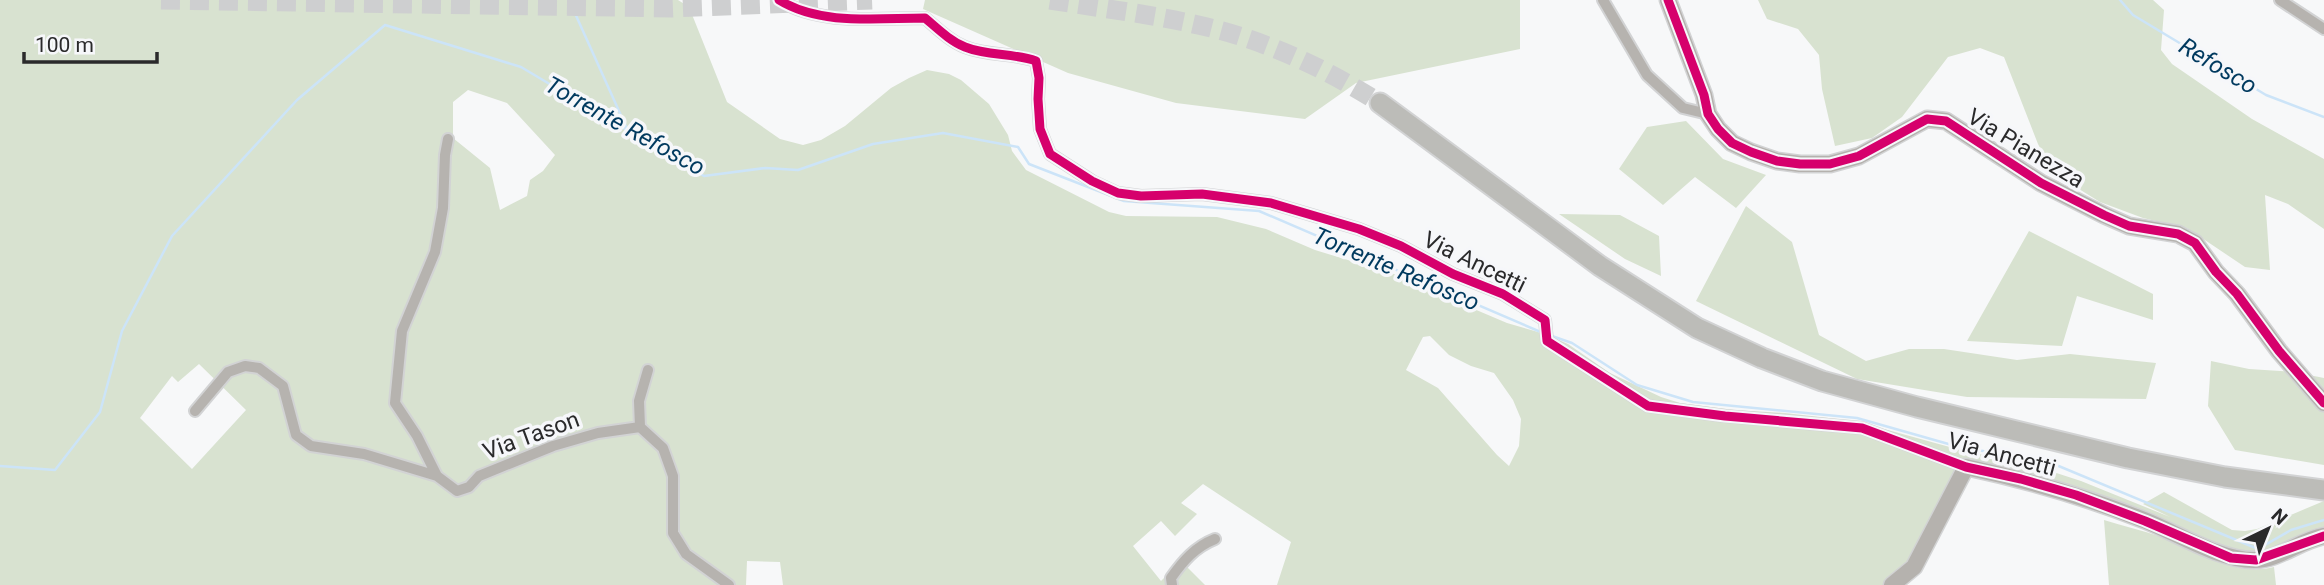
<svg xmlns="http://www.w3.org/2000/svg" width="2324" height="585" viewBox="0 0 2324 585" font-family="Roboto,sans-serif">
<style>
.green{fill:#d8e2d0;fill-rule:evenodd}
.lines{fill:none;stroke-linecap:round;stroke-linejoin:round}
.stream{stroke:#cce4f8;stroke-width:2.5}
.highway-tunnel{stroke:#cecfd0;stroke-width:19;stroke-dasharray:19 10;stroke-linecap:butt}
.street-casing{stroke:#d2d3d4;stroke-width:14}
.secondary-casing{stroke:#d2d3d4;stroke-width:19}
.highway-casing{stroke:#d2d3d4;stroke-width:23}
.street{stroke:#b6b3af;stroke-width:10}
.secondary{stroke:#b5b2ae;stroke-width:16}
.highway{stroke:#bcbcb8;stroke-width:19}
.cycleway-casing{stroke:#f6f7fa;stroke-width:13}
.cycleway{stroke:#d6006c;stroke-width:9}
.labels{text-anchor:middle;stroke-width:7;stroke-linejoin:round;paint-order:stroke}
.street-label{font-size:23px;fill:#2a2a2b;stroke:#f6f7fa}
.water-label{font-size:24px;font-style:italic;fill:#013a5f;stroke:#f6f7fa}
</style>
<rect width="100%" height="100%" fill="#f7f8f9"/>
<path class="green" d="M0 0H678L689 7 727 102 780 139 803 145 821 140 845 126 891 88 909 78 927 70 949 74 961 80 989 104 1008 135 1012 151 1026 170 1109 212 1126 216 1217 217 1266 229 1315 250 1407 278 1441 295 1507 323 1545 334 1568 344 1610 373 1661 397 1680 403 1734 410 1785 413 1855 421 1957 449 2041 468 2081 481 2170 517 2143 504 2164 492 2232 530 2245 531 2257 529 2324 501V536L2254 557 1969 467 1895 585H1277L1291 542 1203 484 1181 503 1197 514 1175 536 1161 521 1133 546 1161 581 1181 561 1205 585H783L780 562 747 561 746 585H0ZM468 90 507 103 555 155 543 171 530 180 527 196 500 210 490 168 453 138V102ZM1430 336 1449 355 1471 366 1494 373 1513 400 1521 419 1519 446 1509 466 1497 455 1438 388 1406 370 1423 337ZM199 364 246 410 192 469 140 418 172 376 178 382Z
M925 0H1520V49L1356 83 1305 119 1176 103 1068 73 923 9Z
M1758 0H2153L2164 10 2161 50 2172 64 2252 119 2324 159V229L2288 204 2265 195 2270 270 2245 267 2187 228 2143 218 2100 202 2053 173 2038 144 2004 57 1980 48 1948 57 1902 117 1872 138 1835 146 1822 89 1819 55 1798 29 1767 19Z
M1686 121 1723 159 1766 175 1736 208 1695 177 1663 205 1619 169 1647 127Z
M1746 206 1792 242 1819 335 1866 361 1909 349H1944L2017 360 2070 354 2156 363 2146 399 1967 397 1857 379 1696 301Z
M1559 214 1620 215 1659 236 1661 276 1625 259Z
M2029 231 2153 294V320L2077 296 2062 346 1967 341Z
M2211 361 2249 369 2294 372 2324 378V465L2235 450 2208 406Z
M2104 520C2123 526 2142 530 2161 537 2198 550 2233 577 2274 567L2276 585H2109Z"/>
<g class="lines">
<path class="stream" d="M569 0 628 131
M2120 0 2133 15 2266 95 2324 117
M1549 335 1572 343 1637 385 1693 402 1857 418 1959 447 2049 462 2258 549 2291 530 2324 520
M0 466 55 470 100 412 122 331 172 236 297 100 385 25 521 67 704 176 765 168 798 170 873 144 943 133 1018 147 1029 164 1124 201 1259 211 1543 333"/>
<path class="highway-tunnel" d="M161 0 672 8 872 0
M1050 0C1099 8 1150 14 1198 25 1263 39 1325 68 1380 103"/>
<defs>
<path id="street" d="M779 0C821 26 878 18 925 18 938 29 950 41 965 47 987 56 1014 53 1036 61L1039 78 1038 99 1040 129 1050 154 1092 181 1118 193 1141 196 1202 194 1271 203 1359 229 1401 246 1453 274 1503 294 1545 320 1547 341 1648 406 1725 416 1862 428 1966 467
M1603 0 1647 75 1683 108 1708 114
M2280 0 2324 29
M195 411 228 372 245 366 259 368 283 386 296 435 311 446 364 454 437 476 457 491 469 487 479 476 553 446 598 433 640 427 663 448 673 476V533L686 554 729 585
M640 427 639 401 648 370
M437 476 417 436 395 403 402 331 435 252 443 208 445 155 448 139
M1172 585 1171 578C1183 561 1195 547 1215 539"/>
<path id="secondary" d="M1668 0 1704 95 1708 114 1718 129 1732 143 1751 152 1777 161 1800 164H1830L1859 156 1927 119 1946 121 2041 183 2104 215 2129 226 2178 234 2195 243 2216 272 2237 294 2279 351 2324 403
M1892 585 1914 567 1966 467C2027 480 2086 497 2144 520 2177 533 2219 560 2254 560 2279 560 2300 540 2324 536"/>
<path id="highway" d="M1380 103 1600 266 1697 328 1762 358 1822 381 1917 407 2128 458 2225 477 2324 490"/>
</defs>
<use href="#street" class="street-casing"/>
<use href="#secondary" class="secondary-casing"/>
<use href="#highway" class="highway-casing"/>
<use href="#street" class="street"/>
<use href="#secondary" class="secondary"/>
<use href="#highway" class="highway"/>
<defs>
<path id="cycleway" d="M779 0C821 26 878 18 925 18 938 29 950 41 965 47 987 56 1014 53 1036 61L1039 78 1038 99 1040 129 1050 154 1092 181 1118 193 1141 196 1202 194 1271 203 1359 229 1401 246 1453 274 1503 294 1545 320 1547 341 1648 406 1725 416 1862 428 1966 467 2021 479 2076 495 2145 521 2231 558 2256 560 2324 536
M1668 0 1704 95 1708 114 1718 129 1732 143 1751 152 1777 161 1800 164H1830L1859 156 1927 119 1946 121 2041 183 2104 215 2129 226 2178 234 2195 243 2216 272 2237 294 2279 351 2324 403"/>
</defs>
<use href="#cycleway" class="cycleway-casing"/>
<use href="#cycleway" class="cycleway"/>
</g>
<g class="labels">
<g class="street-label">
<text transform="translate(2026 148) rotate(31)" y="8">Via Pianezza</text>
<text transform="translate(1475 262) rotate(26)" y="8">Via Ancetti</text>
<text transform="translate(531 435) rotate(-20)" y="8">Via Tason</text>
<text transform="translate(2002 454) rotate(15)" y="8">Via Ancetti</text>
</g>
<g class="water-label">
<text transform="translate(2218 66) rotate(31)" y="8">Refosco</text>
<text transform="translate(625 126) rotate(29)" y="8">Torrente Refosco</text>
<text transform="translate(1396 269) rotate(23)" y="8">Torrente Refosco</text>
</g>
</g>
<g transform="translate(2268 529) rotate(43)" stroke="#f6f7fa" stroke-width="5" paint-order="stroke">
<path d="M0-5L12 26L0 18L-12 26Z" fill="#2a2a2b"/>
<text y="-10" font-size="19" font-weight="bold" text-anchor="middle" fill="#2a2a2b">N</text>
</g>
<path d="M24 52v10h133v-10" fill="none" stroke="#2a2a2b" stroke-width="3.5"/>
<text x="35" y="52" font-size="21" fill="#2a2a2b" stroke="#f6f7fa" stroke-width="5" paint-order="stroke">100 m</text>
</svg>
